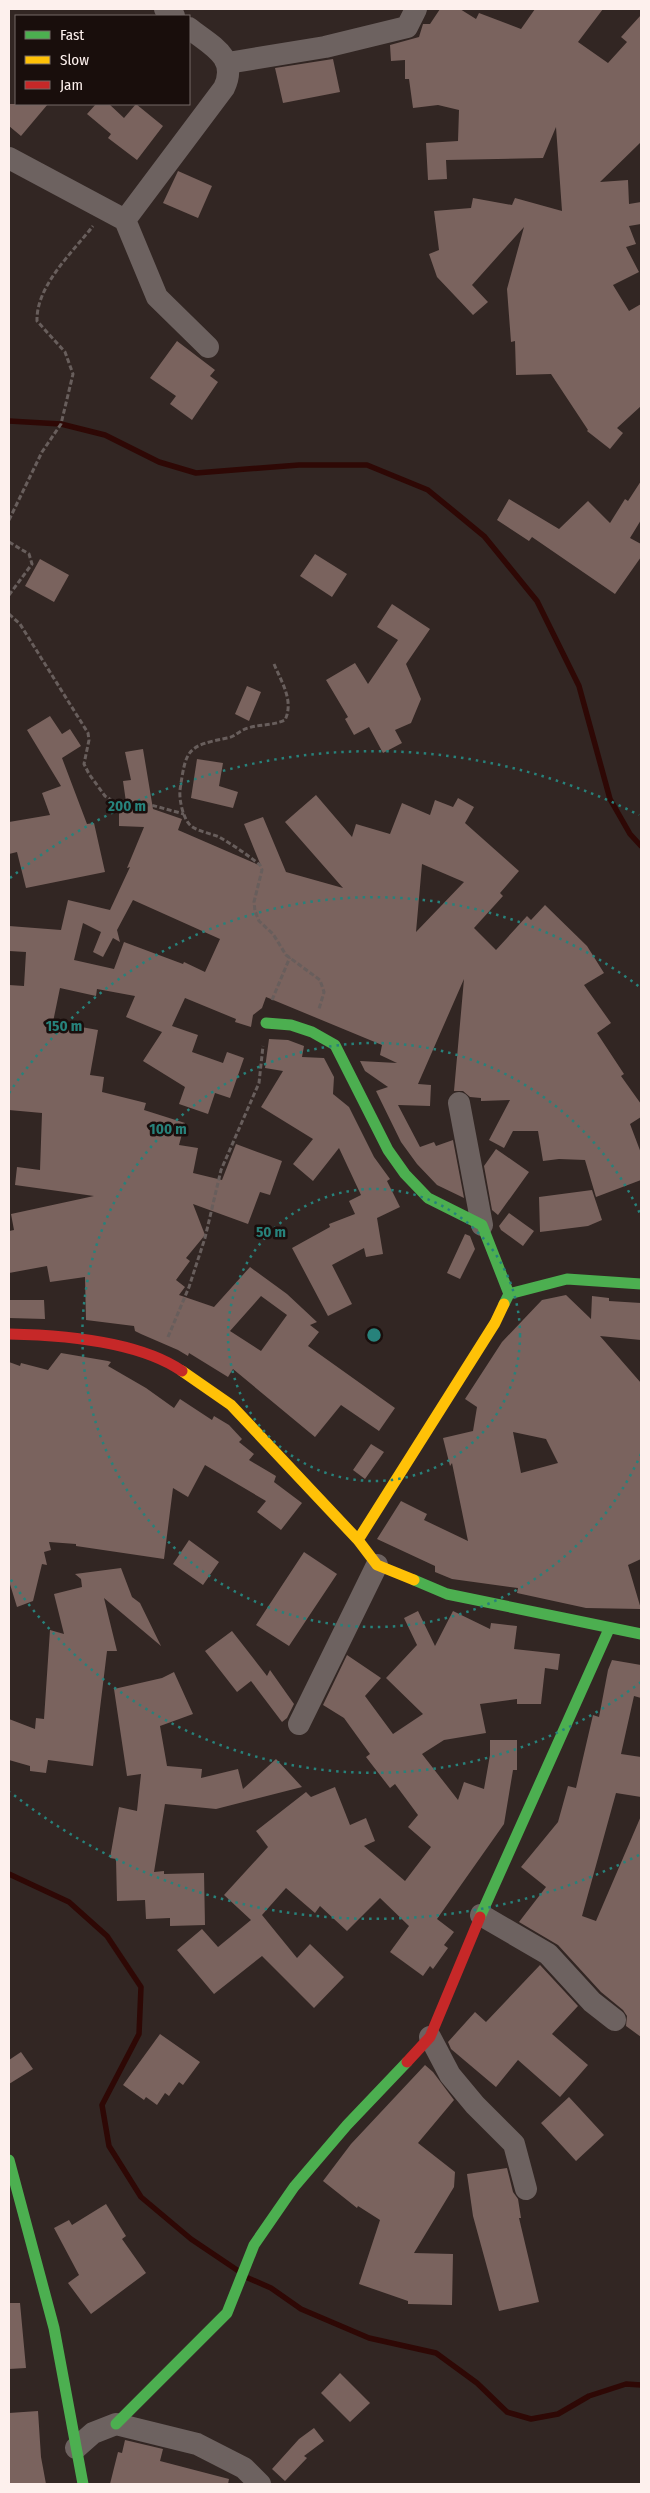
<svg xmlns="http://www.w3.org/2000/svg" width="650" height="2493" viewBox="0 0 650 2493" font-family="'Fira Sans Condensed',sans-serif">
<style>
.lines{fill:none;stroke-linecap:round;stroke-linejoin:round}
.stream{stroke:#2e0805;stroke-width:5.5}
.building{fill:#7a635e;fill-rule:evenodd}
.path{stroke:#685e5c;stroke-width:3;stroke-dasharray:5 2.5;stroke-linecap:butt}
.street{stroke:#6d6260;stroke-width:22}
.fast{stroke:#4caf50;stroke-width:11}
.slow{stroke:#ffc107;stroke-width:11}
.jam{stroke:#c62828;stroke-width:11}
.ring{fill:none;stroke:#27827b;stroke-width:2.5;stroke-dasharray:2.5 5}
.centre{fill:#27827b;stroke:#190e0c;stroke-width:2.5}
.ring-label{font-size:15px;text-anchor:middle;font-weight:bold;fill:#27827b;stroke:#190e0c;stroke-width:5;stroke-linejoin:round;paint-order:stroke}
</style>
<rect width="100%" height="100%" fill="#322623"/>
<g class="lines">
<path class="stream" d="M9 421 61 424 105 435 159 462 196 473 299 465H367L428 490 484 536 537 601 579 686 610 799 630 834 641 846
M9 1874 69 1902 107 1936 141 1987 139 2034 102 2105 109 2146 141 2197 191 2239 237 2270
M248 2278 271 2288 301 2309 369 2338 436 2353 477 2383 507 2412 531 2419 558 2414 589 2396 626 2384 641 2385"/>
</g>
<path class="building" d="M440 9H460L476 19 479 13 521 29 535 9H603L578 42 608 63 627 42 621 37 641 15V142L600 182 628 180 629 204 641 202V224L629 226 636 244 626 247 639 272 613 285 629 311 641 304V406L617 428 623 433 610 449 587 431 588 430 551 374 516 375 515 341 511 342 507 289 524 227 472 285 488 302 473 315 437 277 429 254 439 250 434 211 471 208 473 198 512 205 515 198 562 211 556 127 543 158 446 160 447 179 428 180 426 143 458 141 459 110 438 105 413 108 409 79H405V60L391 61 390 45 419 37 423 24H430Z
M333 59 340 92 283 103 275 68Z
M9 104H48L21 136 9 126Z
M96 104H109L124 118 136 104 163 126 137 160 108 138 111 134 87 114Z
M178 171 212 186 198 218 163 203Z
M177 341 215 370 210 376 218 382 192 420 170 404 176 396 150 378Z
M641 481V520L630 538 641 544V557L615 594 532 537 529 541 497 520 509 499 559 529 588 501 610 523 625 499 628 501Z
M315 554 347 574 332 597 300 576Z
M40 559 69 575 54 602 25 586Z
M392 604 430 629 406 664 421 699 411 723 395 730 402 743 383 753 369 727 354 735 345 719 348 717 326 680 355 663 368 684 398 640 377 627Z
M247 686 261 692 249 721 235 714Z
M50 716 62 734 70 729 81 746 62 758 87 824 94 823 105 872 26 888 17 852 9 854V822L50 815 42 793 61 786 27 730Z
M143 749 153 809 182 819 178 830 261 866 244 824 263 817 286 872 343 888 285 822 316 795 352 837 356 824 390 834 402 803 430 815 435 800 453 807 458 798 474 807 465 823 519 871 500 893 503 896 474 928 496 950 527 916 531 920 545 905 587 946 604 973 584 985 611 1023 597 1033 624 1074 621 1076 641 1104V1117L630 1124 641 1153V1180L596 1197 585 1160 559 1159 543 1161 538 1131H513L504 1148 489 1140 510 1100 481 1101V1098L470 1097 463 1091H454L464 979 418 1084 431 1085 430 1106 398 1105 420 1147 434 1142 436 1146 453 1140 464 1198 437 1185 417 1164 401 1142 376 1091 388 1087 365 1071 360 1061 397 1063 380 1055 382 1045 266 997 262 1008 253 1015 251 1027 235 1022 236 1019 185 998 172 1026 198 1035 192 1052 223 1063 227 1052 244 1058 230 1098 215 1093 208 1114 179 1104 185 1087 143 1061 162 1032 126 1017 135 996 97 989 96 996 60 988 53 1022 98 1030 90 1075 104 1077 102 1092 146 1103 144 1110 185 1123 179 1145 198 1148 193 1173 222 1180 236 1144 282 1161 270 1195 260 1192 248 1224 193 1204 205 1235 186 1258 190 1261 176 1280 185 1287 179 1295 214 1307 250 1267 287 1294 317 1322 310 1325 319 1332 308 1346 395 1408 379 1431 341 1405 315 1437 233 1369 228 1377 189 1353 188 1356 178 1350 141 1334 135 1331 134 1326 86 1320 85 1277 50 1282 47 1266 9 1273V1231L14 1230 11 1214 94 1196 15 1185 17 1167 40 1170 42 1113 9 1110V985L24 986 26 952 9 951V926L61 930 68 900 110 910 130 867 127 868 144 827 119 826V809H127L123 781 131 780 125 752ZM422 864 464 882 416 932ZM133 900 220 939 205 972 184 962 183 964 124 942 114 969 74 960 83 923 101 932 93 952 103 957 113 938 120 942 117 930ZM261 1296 287 1315 261 1351 230 1331Z
M197 759 223 763 219 786 238 792 233 808 191 798Z
M269 1039 288 1040 304 1046 302 1057 324 1058 334 1077 333 1094 349 1107 374 1157 390 1179 387 1181 400 1207 377 1218 383 1254 366 1257 364 1248 332 1265 352 1304 328 1316 292 1248 330 1227 329 1224 355 1214 349 1201 361 1195 339 1148 313 1181 293 1164 313 1139 261 1107 283 1071 265 1068Z
M496 1149 529 1172 498 1215 492 1210 484 1166Z
M592 1190 602 1220 588 1226 540 1232 539 1197Z
M509 1213 534 1231 523 1246 501 1230 499 1226Z
M465 1234 470 1236 475 1249 460 1279 447 1273Z
M566 1295 591 1319 592 1296 609 1298V1301L641 1303V1340L600 1336 641 1383V1559L628 1565 641 1609 586 1608 517 1593 518 1588 452 1579 435 1572V1566L377 1539 401 1501 427 1514 424 1520 468 1541 452 1463 450 1466 443 1438 473 1431 477 1407 465 1399 502 1342 542 1300ZM513 1432 546 1439 558 1463 521 1473Z
M9 1300H44L45 1319 9 1318Z
M61 1353 108 1361 111 1362 108 1366 146 1388 174 1408 180 1399 212 1420 214 1416 229 1425 242 1439 239 1442 254 1454 249 1460 276 1476 274 1482 302 1503 281 1530 257 1512 266 1501 205 1465 188 1497 173 1488 164 1559 76 1546V1544L49 1542 51 1550 44 1552 47 1565 42 1564 33 1601 17 1607 9 1581V1362L20 1366 21 1363 48 1370Z
M371 1444 384 1452 365 1479 353 1470Z
M189 1540 219 1562 203 1585 173 1564Z
M304 1552 337 1574 289 1646 256 1625Z
M121 1568 132 1597 140 1603 161 1646 104 1598 117 1651H107L93 1766 48 1760 46 1773 30 1771V1766L9 1760V1719L35 1729 36 1718 44 1719 50 1630 64 1634 54 1594 82 1587 81 1579 75 1574Z
M418 1611 435 1646 453 1611 490 1629 491 1623 517 1626 514 1649 560 1654 558 1670 545 1668 541 1704H517V1699L480 1704 486 1733 444 1740 422 1754 458 1800 464 1782 484 1789 490 1755V1740H517V1770H513L504 1824 437 1919 454 1932 444 1945 448 1948 433 1969 430 1966 423 1976 390 1952 409 1926 380 1898 347 1931 320 1906 315 1913 286 1888 262 1915 297 1958 310 1944 344 1977 314 2008 262 1956 214 1994 177 1950 202 1929 218 1947 251 1920 224 1895 268 1847 256 1831 306 1792 311 1797 335 1787 350 1825 366 1818 375 1841 364 1846 405 1881 431 1847 408 1827 418 1815 395 1784 390 1788 366 1757 370 1754 344 1718 323 1705 347 1655 381 1678 365 1696 393 1734 423 1714 386 1678 417 1645 404 1618Z
M232 1631 267 1676 270 1670 294 1704 287 1718 282 1722 251 1681 237 1692 205 1651Z
M612 1660 641 1665V1698L634 1696 621 1754 641 1757V1797L616 1793 582 1916 596 1921 641 1816V2037L626 2026 627 2016 623 2010 601 1992 558 1945 519 1922 546 1887 521 1867 558 1822 568 1786 576 1788 593 1715 599 1717 608 1670Z
M174 1672 193 1714 160 1726 167 1766 202 1769 201 1778 238 1769 243 1789 276 1759 302 1787 216 1809 165 1804 154 1872 164 1871V1874L204 1873 205 1925 170 1926V1918L146 1919 145 1900 117 1901 116 1859 110 1858 119 1807 137 1811 141 1774 127 1776 114 1689 162 1678Z
M540 1965 578 2006 552 2034 588 2065 560 2097 518 2060 496 2087 451 2049 448 2042 475 2012 486 2022Z
M160 2034 200 2062 183 2085 179 2082 169 2096 165 2093 157 2105 146 2097 144 2100 123 2085Z
M21 2052 33 2069 9 2084V2060Z
M425 2065 433 2072 454 2100 418 2143 455 2172 454 2187 414 2253 453 2254 452 2305 408 2304V2301L359 2284 380 2220 358 2206 357 2208 323 2181 351 2144Z
M569 2097 604 2135 576 2161 541 2123Z
M507 2168 513 2192 518 2199 521 2218H519L539 2302 499 2311 473 2216 467 2174Z
M106 2204 126 2236 122 2239 146 2273 91 2314 68 2283 79 2275 54 2228 69 2220 72 2225Z
M9 2303H20L26 2368 9 2369Z
M340 2373 370 2403 350 2422 321 2393Z
M38 2411 41 2457 46 2484H9V2413Z
M314 2428 324 2441 304 2456 307 2458 285 2481 272 2469 299 2439Z
M125 2440 163 2449 160 2461 229 2479 228 2484H110L118 2452 122 2453Z"/>
<g class="lines">
<path class="path" d="M9 520 42 452 61 424 73 374 65 352 37 321C36 286 72 253 93 226
M9 542 29 554 32 564 9 595
M9 614 20 624 88 733 89 740 84 764 89 774 105 796 114 802 151 805 184 814
M274 664C282 683 294 701 285 720 272 726 260 724 248 728 240 730 235 737 227 738 187 746 186 749 180 790 179 800 183 819 191 826 199 832 210 833 219 837 233 845 248 855 260 865L262 870 254 902 255 911 259 921 273 934 286 955 320 980 324 992 319 1009
M272 1000 290 957
M168 1337 189 1287 205 1238 221 1170 259 1083 263 1046"/>
<path class="street" d="M165 9 174 16
M228 63 325 47 407 27 416 9
M9 158 125 220 157 297 208 347
M125 220 224 88C239 57 210 45 189 28
M459 1103 482 1225
M299 1724 377 1565
M481 1915 548 1954 592 2002 615 2020
M430 2037 450 2075 475 2105 514 2144 526 2189
M76 2448 93 2433 116 2424 197 2444 244 2468 260 2484"/>
<path class="fast" d="M266 1023 291 1025 312 1032 335 1045 388 1150 405 1174 428 1198 482 1225 509 1294
M504 1304 509 1294 567 1279 641 1284
M414 1580 447 1594 641 1634
M480 1917 609 1629
M9 2160 54 2328 83 2484
M116 2424 227 2313 254 2245 294 2187 347 2125 407 2062"/>
<path class="slow" d="M182 1371 231 1405 358 1540 377 1565 414 1580
M358 1540 495 1323 504 1304"/>
<path class="jam" d="M9 1334C61 1335 138 1341 182 1371
M407 2062 430 2037 480 1917"/>
</g>
<g class="ring">
<circle cx="374" cy="1335" r="146"/>
<path d="M641 1454A292 292 0 1 1 641 1216"/>
<path d="M641 1682A438 438 0 0 1 9 1577M9 1093A438 438 0 0 1 641 988"/>
<path d="M639 1855A584 584 0 0 1 10 1792M10 878A584 584 0 0 1 639 815"/>
</g>
<circle cx="374" cy="1335" r="8" class="centre"/>
<g class="ring-label">
<text x="127" y="811">200 m</text>
<text x="64" y="1031">150 m</text>
<text x="168" y="1134">100 m</text>
<text x="271" y="1237">50 m</text>
</g>
<rect width="650" height="2493" fill="none" stroke="#fdf0ed" stroke-width="20"/>
<rect x="15" y="15" width="175" height="90" fill="#190e0c" stroke="#746866"/>
<rect x="25" y="31" width="25" height="8" fill="#4caf50" stroke="#746866"/>
<text x="60" y="40" font-size="15" fill="#fdf0ed">Fast</text>
<rect x="25" y="56" width="25" height="8" fill="#ffc107" stroke="#746866"/>
<text x="60" y="65" font-size="15" fill="#fdf0ed">Slow</text>
<rect x="25" y="81" width="25" height="8" fill="#c62828" stroke="#746866"/>
<text x="60" y="90" font-size="15" fill="#fdf0ed">Jam</text>
</svg>
